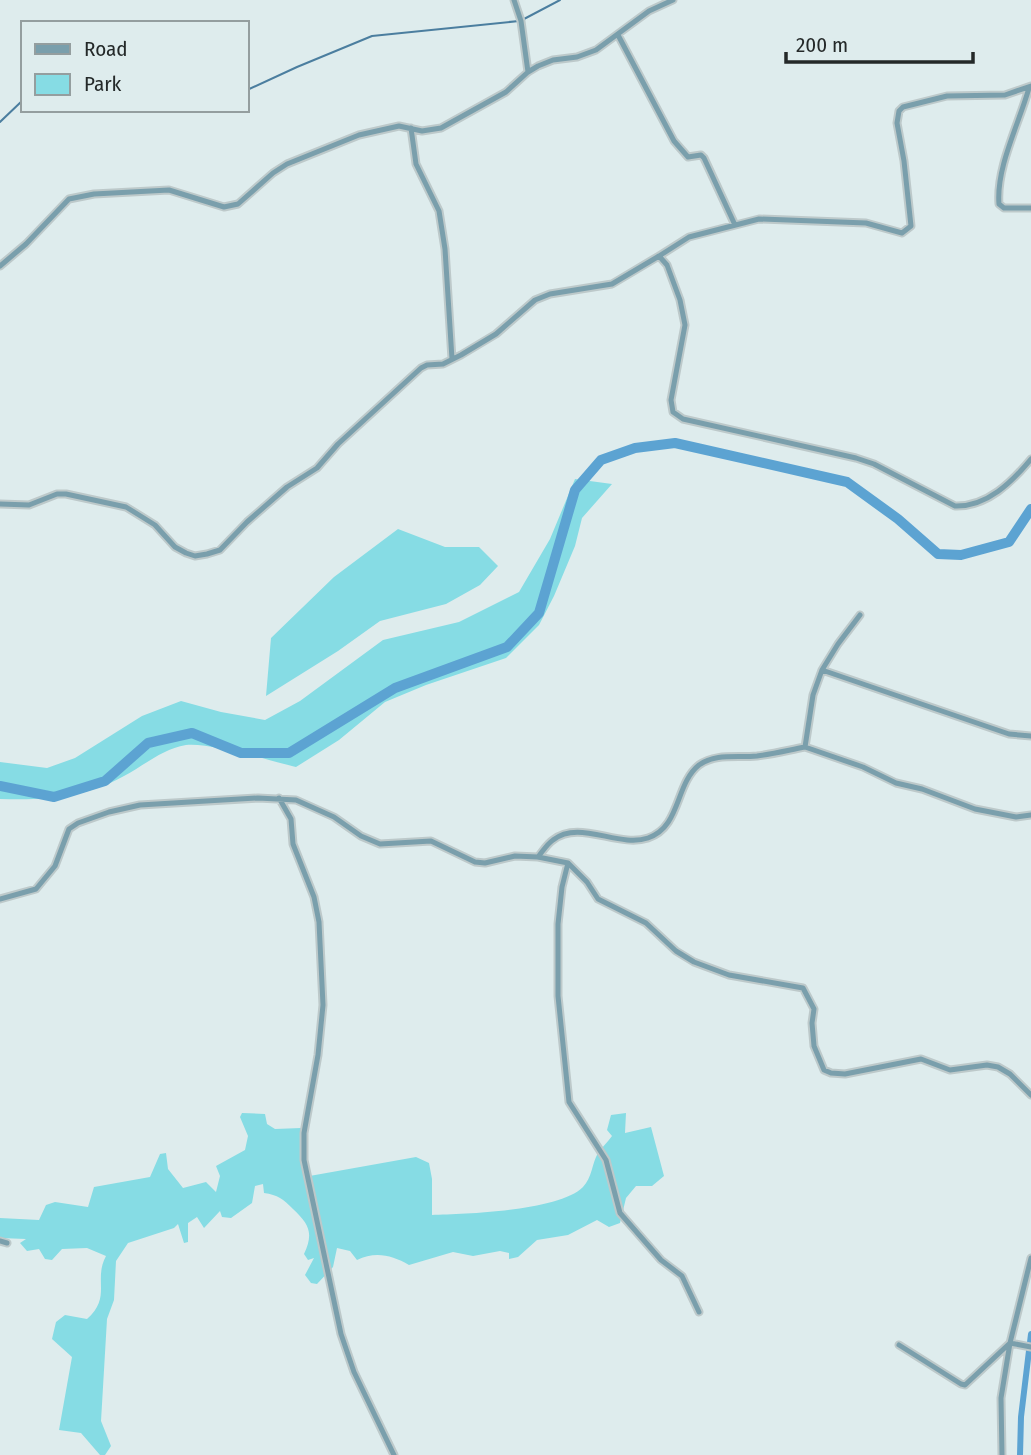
<svg xmlns="http://www.w3.org/2000/svg" width="1031" height="1455" viewBox="0 0 1031 1455" font-family="'Fira Sans Condensed',sans-serif">
<style>
.green{fill:#86dce4}
.lines{fill:none;stroke-linecap:round;stroke-linejoin:round}
.stream{stroke:#4b7e9f;stroke-width:2}
.canal{stroke:#5ca3d2;stroke-width:6}
.river{stroke:#5ca3d2;stroke-width:10}
.minor-casing{stroke:#bdc9ca;stroke-width:9}
.minor{stroke:#7a9fac;stroke-width:5}
</style>
<rect width="100%" height="100%" fill="#deeced"/>
<path class="green" d="M575 479 612 484 582 518 575 546 554 596 539 625 506 658 426 685 385 702 339 740 296 767C271 761 209 742 186 745 162 749 145 765 124 776 82 799 46 800 0 799V762L47 768 75 758 142 716 181 701 221 712 265 720 300 701 383 640 459 622 519 592 550 539Z
M398 529 445 547H479L498 566 480 585 446 604 380 621 338 651 266 696 271 638 334 577Z
M242 1113 265 1114 267 1124 275 1129 301 1128 304 1177 416 1157 429 1163 432 1179V1215C466 1214 559 1211 583 1187 592 1178 592 1163 598 1153 602 1147 608 1142 612 1136L607 1130 611 1115 626 1113 625 1133 651 1127 664 1176 652 1186H636L626 1198 620 1223 609 1227 597 1220 568 1235 537 1240 518 1257 509 1259V1253L500 1251 473 1256 453 1252 409 1265C392 1255 375 1251 357 1260L350 1251 337 1248 333 1267 317 1284 311 1283 305 1275 314 1258 308 1260 304 1254C314 1233 309 1224 293 1209 283 1199 278 1195 264 1193L263 1184 255 1186 252 1203 231 1218 222 1217 220 1211 204 1228 197 1217 188 1223V1242L184 1243 178 1224 174 1228 128 1243 116 1261 114 1300 107 1319 101 1421 111 1446 105 1455H100L81 1433 59 1430 72 1357 52 1339 56 1322 65 1315 87 1319C112 1297 93 1280 106 1256L87 1248 62 1249 52 1260 45 1259 39 1249 27 1251 20 1243 26 1239 0 1238V1218L39 1220 46 1205 55 1202 88 1207 94 1187 150 1177 160 1154 166 1153 168 1169 183 1188 206 1182 216 1192 220 1176 216 1166 245 1150 248 1136 240 1117Z"/>
<g class="lines">
<path class="stream" d="M524 19 560 0
M247 90 297 67 372 36 519 21
M0 122 23 100"/>
<path class="canal" d="M1020 1455 1021 1417 1031 1334"/>
<path class="river" d="M0 786 54 797 105 781 148 743 192 733 241 753H289L395 688 507 647 539 613 575 490 601 460 635 448 675 443 847 482 898 519 938 554 961 555 1009 542 1031 509"/>
<defs>
<path id="minor" d="M514 0 521 21 528 72
M618 35 674 141 688 157 701 155 704 158 735 225
M1029 88C1019 124 996 167 999 204L1004 208H1031
M411 128 416 164 439 211 445 249 452 359
M659 256 689 237 759 219 866 223 902 233 911 226 904 161 897 123 899 111 903 107 947 96 1005 95 1031 86
M0 266 26 244 69 199 94 194 169 190 224 207 238 204 273 173 287 164 359 135 399 126 422 131 441 128 506 92 528 72 538 66 553 60 577 57 596 50 649 11 673 0
M0 504 29 505 57 494H66L126 507 155 525 175 547 186 553 195 556 207 554 220 550 247 522 287 487 317 468 338 444 421 368 427 365 443 364 461 355 496 334 535 300 550 294 612 284 659 256 667 265 680 300 685 325 671 400 673 412 683 419 856 458 874 464 955 506C987 507 1012 482 1031 459
M822 670 838 644 860 615
M805 747 863 767 896 783 922 789 975 809 1016 817 1031 815
M279 798 291 819 293 844 314 897 319 922 323 1005 318 1055 304 1133V1160L341 1334 354 1372 394 1455
M538 857C543 851 547 844 553 840 579 819 618 848 648 838 681 827 675 784 699 765 716 753 737 758 757 756 773 754 789 750 805 747L813 695 822 670 1009 734 1031 736
M568 863 562 887 558 924V996L569 1102 606 1160 620 1213 661 1260 682 1276 699 1312
M0 899 36 889 55 866 69 829 78 823 109 812 140 805 258 798 296 800 334 817 361 836 380 844 431 841 475 862 485 863 515 856 538 857 568 863 587 882 598 899 646 923 676 951 694 962 729 975 803 988 814 1009 812 1023 814 1046 824 1070 831 1073 845 1074 921 1059 950 1070 987 1065 998 1067 1010 1074 1031 1095
M0 1241 7 1243
M1031 1258 1010 1343 1031 1347
M899 1345 961 1384 965 1385 1010 1343
M1002 1455 1001 1398 1010 1343"/>
</defs>
<use href="#minor" class="minor-casing"/>
<use href="#minor" class="minor"/>
</g>
<rect x="21" y="21" width="228" height="91" fill="#deeced" stroke="#949e9f" stroke-width="2"/>
<rect x="35" y="44" width="35" height="10" fill="#7a9fac" stroke="#949e9f" stroke-width="2"/>
<text x="84" y="56" font-size="21" fill="#242929">Road</text>
<rect x="35" y="74" width="35" height="21" fill="#86dce4" stroke="#949e9f" stroke-width="2"/>
<text x="84" y="91" font-size="21" fill="#242929">Park</text>
<path d="M786 52v10h187v-10" fill="none" stroke="#242929" stroke-width="3.5"/>
<text x="796" y="52" font-size="21" fill="#242929" stroke="#deeced" stroke-width="5" paint-order="stroke">200 m</text>
</svg>
